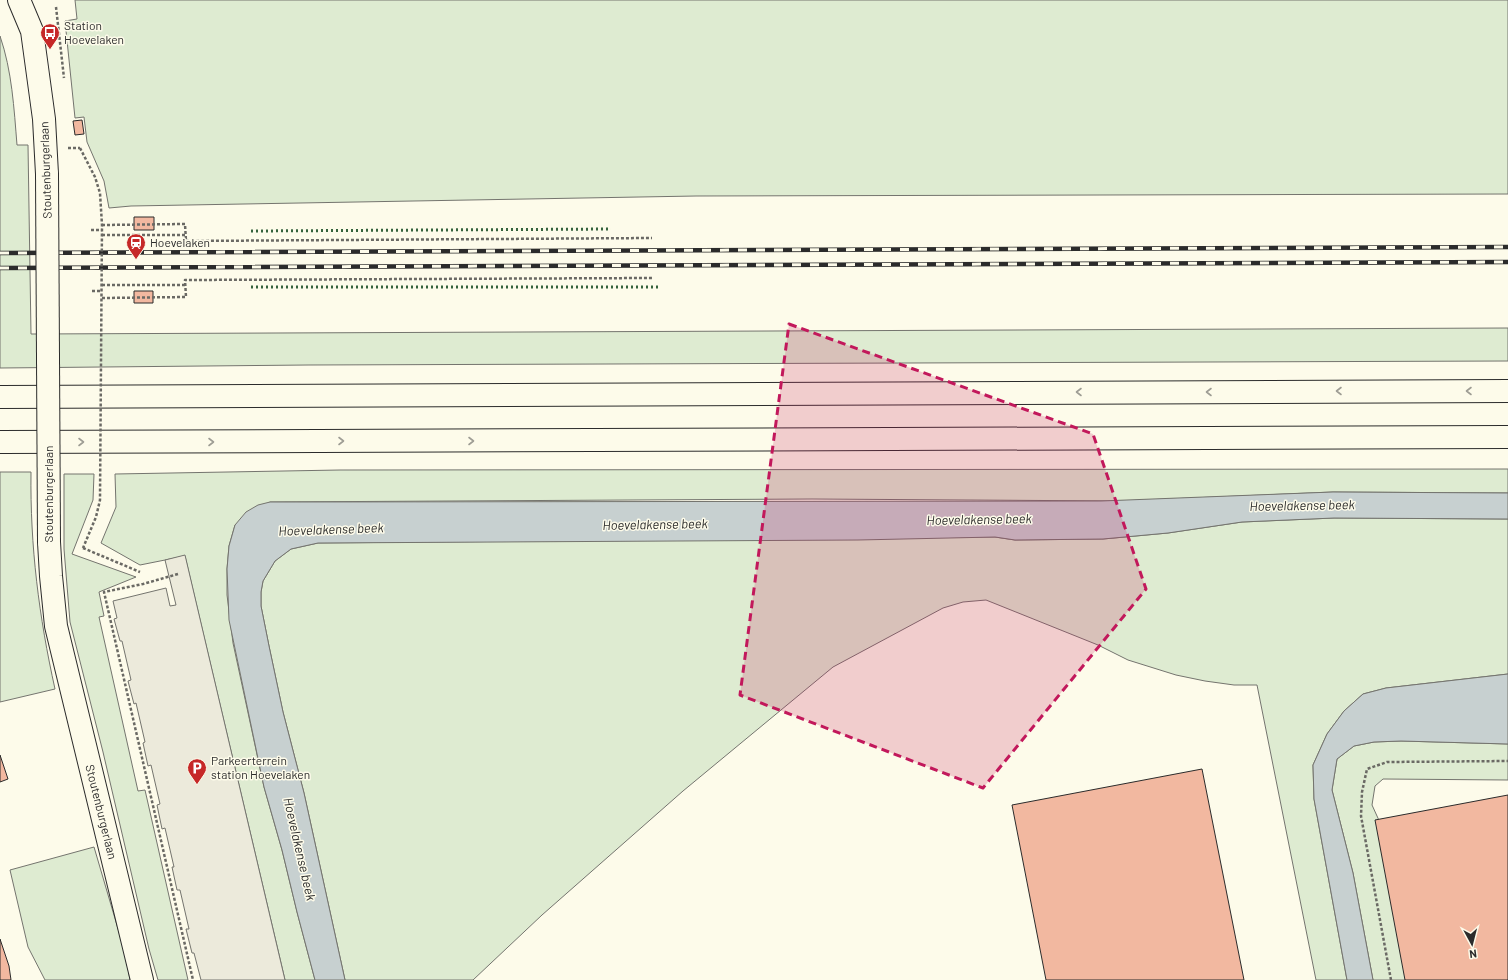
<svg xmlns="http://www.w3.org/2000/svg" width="1508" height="980" viewBox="0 0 1508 980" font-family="Barlow,sans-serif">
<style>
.green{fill:#deebd1;stroke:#74746e}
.parking{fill:#eceadb;stroke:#74746e}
.water{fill:#c7d0d0;stroke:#74746e}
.building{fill:#f2b8a0;stroke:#2b2b2b}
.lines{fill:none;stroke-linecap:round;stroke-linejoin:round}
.secondary-casing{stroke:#2b2b2b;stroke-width:24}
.highway-casing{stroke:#2b2b2b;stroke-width:24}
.path{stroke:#6a6964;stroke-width:2.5;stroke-dasharray:3 2;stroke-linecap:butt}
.secondary{stroke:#fdfbea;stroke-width:22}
.highway{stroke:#fdfbea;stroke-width:22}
.rail-casing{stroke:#2b2b2b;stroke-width:4.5}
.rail{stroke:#fdfbea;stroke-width:3;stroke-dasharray:9;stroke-linecap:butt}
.secondary-bridge-casing{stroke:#2b2b2b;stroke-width:24;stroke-linecap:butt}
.path-bridge{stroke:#6a6964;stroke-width:2.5;stroke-dasharray:3 2;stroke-linecap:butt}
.secondary-bridge{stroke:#fdfbea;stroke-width:22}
.hedge{stroke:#34623c;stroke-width:3;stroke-dasharray:2 3;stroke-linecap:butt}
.oneway{stroke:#9e9d94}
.marked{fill:#c2185b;fill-opacity:0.2;stroke:#c2185b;stroke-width:3;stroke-dasharray:8 5;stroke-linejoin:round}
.labels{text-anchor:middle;stroke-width:3;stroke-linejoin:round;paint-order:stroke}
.poi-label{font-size:12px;fill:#2b2b2b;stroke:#fdfbea;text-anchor:start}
.street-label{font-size:12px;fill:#2b2b2b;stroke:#fdfbea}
.water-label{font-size:13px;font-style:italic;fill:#2b2b2b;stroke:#fdfbea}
</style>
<rect width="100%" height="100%" fill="#fdfbea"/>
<path class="green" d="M75 0H1508V194L696 196 131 206 109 208 104 181 87 142 84 117 75 118 65 21 77 19Z
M0 36C12 71 14 108 17 145H28L31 334 1508 328V361L308 365 0 368Z
M1508 469V493L1333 492 1121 501 812 499 270 502 235 525 229 546 227 569V595L233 643 264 787 282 850 297 912 315 980H285L185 556 140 565 101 543 116 507 115 474 340 470Z
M0 472H31C30 546 39 617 55 689L0 702Z
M64 474H94L93 500 72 554 136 577 99 592 104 616 99 617 138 791 145 790 188 980H158L149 949 103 752 70 622 64 549Z
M1334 518 1508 519V674L1386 688 1363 694 1344 711 1327 734 1313 765 1314 799 1347 980H1316L1257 685H1234L1205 681 1176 675 1128 660 1098 645 986 600 963 602 943 608 833 667 683 791 542 915 473 980H345L304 793 283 712 269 646 261 606V592L263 581 275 561 291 549 318 543 995 537 1015 540 1103 539 1168 533 1242 522Z
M1401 741 1508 744V780L1383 779 1375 786 1372 805 1382 827 1413 980H1373L1353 873 1332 790 1337 759 1354 746 1374 742Z
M94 847 126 956 130 980H45L28 947 10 870Z"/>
<path class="parking" d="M185 555 285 980H201L194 953H192L186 929H189L180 890H177L172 867H174L165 828 162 829 157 805 160 804 151 765 148 766 143 743 145 742 136 703 134 704 128 681 131 680 122 641H120L114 619 117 618 113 601 166 588 170 606 176 605 165 560Z"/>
<path class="water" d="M1333 492 1508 493V519L1334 518 1242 522 1168 533 1103 539 1015 540 995 537 858 540 318 543 291 549 275 561 263 581 261 592V606L269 646 283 712 304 793 345 980H315L297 912 282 850 264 787 229 620 227 569 229 546 235 525 246 512 258 505 270 502H282L1101 501Z
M1508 674V744L1401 741 1374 742 1354 746 1337 759 1332 790 1353 873 1373 980H1347L1314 799 1313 765 1327 734 1344 711 1363 694 1386 688Z"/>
<path class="building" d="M82 120 84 134 75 135 73 121Z
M134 217H154V230H134Z
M134 291H153V303H134Z
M0 755 8 779 0 782Z
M1202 769 1244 980H1046L1012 805Z
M1508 795V980H1405L1375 820Z
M0 939 9 966 11 980H0Z"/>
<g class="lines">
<defs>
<path id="secondary" d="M19 0 32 31 44 119 47 174
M49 542 51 576 56 626 142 980"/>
<path id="highway" d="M0 397 1508 391
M0 442 1508 437"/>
</defs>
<use href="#secondary" class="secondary-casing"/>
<use href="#highway" class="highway-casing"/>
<path class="path" d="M56 7 64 78
M68 148H80
M102 225 185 224 186 241 652 238
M91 230H102
M102 235H185
M102 285H185
M92 291H102
M102 298 186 297 185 280 652 278
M83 548 140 572
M178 574 143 584 104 592 193 980
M1391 980 1361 816 1362 792 1367 769 1387 762 1508 761"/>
<use href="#secondary" class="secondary"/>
<use href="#highway" class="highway"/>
<defs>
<path id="rail" d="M0 253 1508 247
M0 268 1508 262"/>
</defs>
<use href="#rail" class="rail-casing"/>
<use href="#rail" class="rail"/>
<defs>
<path id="secondary-bridge" d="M47 174 49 542"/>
</defs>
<use href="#secondary-bridge" class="secondary-bridge-casing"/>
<path class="path-bridge" d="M80 148 95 177 100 193 102 225 100 500 96 517 83 548"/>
<use href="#secondary-bridge" class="secondary-bridge"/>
<path class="hedge" d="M251 231 611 229
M251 287H661"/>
</g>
<defs><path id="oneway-chevron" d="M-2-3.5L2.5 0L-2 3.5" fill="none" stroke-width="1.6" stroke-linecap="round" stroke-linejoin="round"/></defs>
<g class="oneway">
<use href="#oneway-chevron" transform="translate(1339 391) rotate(180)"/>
<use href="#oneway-chevron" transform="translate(1469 391) rotate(180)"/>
<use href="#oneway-chevron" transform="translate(1079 392) rotate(180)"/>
<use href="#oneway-chevron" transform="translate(1209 392) rotate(180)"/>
<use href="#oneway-chevron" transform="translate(341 441)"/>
<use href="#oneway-chevron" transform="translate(471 441)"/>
<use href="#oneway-chevron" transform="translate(81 442)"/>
<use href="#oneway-chevron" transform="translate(211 442)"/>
</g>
<path class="marked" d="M789 324 1093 434 1146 589 983 788 740 695Z"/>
<defs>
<symbol id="bus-pin" viewBox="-11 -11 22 30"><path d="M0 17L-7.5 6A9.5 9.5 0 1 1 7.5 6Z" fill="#c62828" stroke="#fdfbea"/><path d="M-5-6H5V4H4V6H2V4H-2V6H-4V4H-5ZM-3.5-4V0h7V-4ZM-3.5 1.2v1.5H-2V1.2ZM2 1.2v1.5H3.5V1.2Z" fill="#fff"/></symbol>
<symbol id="station-pin" viewBox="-11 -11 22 30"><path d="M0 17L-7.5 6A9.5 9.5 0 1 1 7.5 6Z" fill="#c62828" stroke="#fdfbea"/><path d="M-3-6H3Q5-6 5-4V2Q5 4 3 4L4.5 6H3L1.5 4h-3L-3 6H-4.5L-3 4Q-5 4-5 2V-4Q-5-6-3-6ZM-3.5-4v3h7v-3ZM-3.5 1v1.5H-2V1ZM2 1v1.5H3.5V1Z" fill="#fff"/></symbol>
<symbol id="parking-pin" viewBox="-11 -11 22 30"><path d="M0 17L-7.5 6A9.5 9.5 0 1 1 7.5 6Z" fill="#c62828" stroke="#fdfbea"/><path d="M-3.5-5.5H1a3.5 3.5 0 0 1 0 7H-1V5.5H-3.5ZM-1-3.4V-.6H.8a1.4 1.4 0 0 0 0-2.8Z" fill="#fff"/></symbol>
</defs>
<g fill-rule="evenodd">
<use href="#bus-pin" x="39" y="22" width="22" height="30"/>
<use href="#station-pin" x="125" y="232" width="22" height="30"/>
<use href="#parking-pin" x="186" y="757" width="22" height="30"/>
</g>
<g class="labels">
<g class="poi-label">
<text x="64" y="30">Station<tspan x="64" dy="14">Hoevelaken</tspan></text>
<text x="150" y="247">Hoevelaken</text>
<text x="211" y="765">Parkeerterrein<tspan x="211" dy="14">station Hoevelaken</tspan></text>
</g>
<g class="street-label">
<text transform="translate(46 170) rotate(-92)" y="4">Stoutenburgerlaan</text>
<text transform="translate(49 494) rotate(-90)" y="4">Stoutenburgerlaan</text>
<text transform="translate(101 812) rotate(76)" y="4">Stoutenburgerlaan</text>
</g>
<g class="water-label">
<text transform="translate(1302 505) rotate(-1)" y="5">Hoevelakense beek</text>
<text transform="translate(979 519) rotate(-1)" y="5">Hoevelakense beek</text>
<text transform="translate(655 524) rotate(-1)" y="5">Hoevelakense beek</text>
<text transform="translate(331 529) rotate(-2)" y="5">Hoevelakense beek</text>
<text transform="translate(300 849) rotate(77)" y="5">Hoevelakense beek</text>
</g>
</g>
<g transform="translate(1472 944) rotate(173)" stroke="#fdfbea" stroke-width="3" paint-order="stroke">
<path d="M0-3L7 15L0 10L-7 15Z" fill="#2b2b2b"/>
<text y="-6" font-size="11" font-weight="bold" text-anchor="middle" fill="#2b2b2b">N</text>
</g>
</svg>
